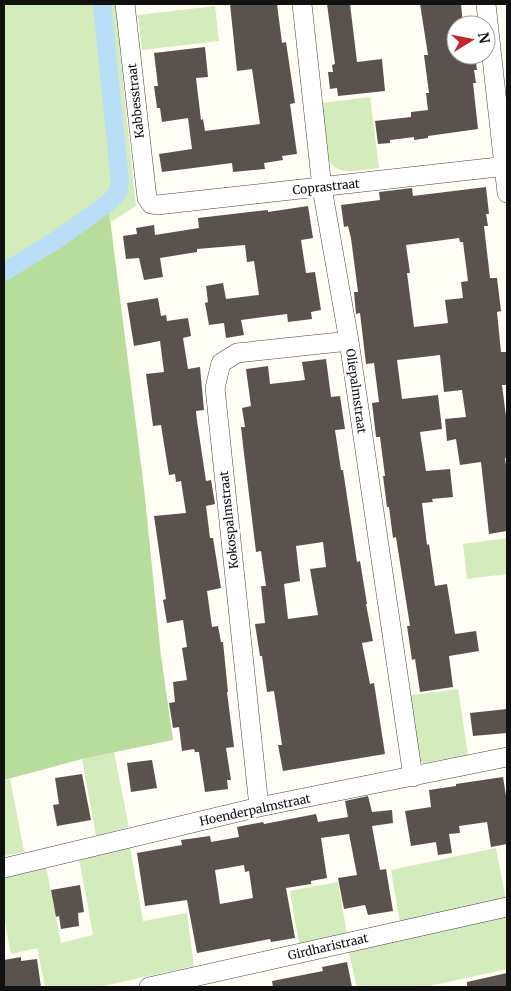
<svg xmlns="http://www.w3.org/2000/svg" width="511" height="991" viewBox="0 0 511 991" font-family="Merriweather,serif">
<style>
.green{fill:#d4ebbc}
.forest{fill:#b8dc9c}
.lines{fill:none;stroke-linecap:round;stroke-linejoin:round}
.canal{stroke:#b8dff7;stroke-width:18}
.building{fill:#5a524d;fill-rule:evenodd}
.minor-casing{stroke:#444;stroke-width:20}
.minor{stroke:#fff;stroke-width:19}
.labels{text-anchor:middle;stroke-width:5;stroke-linejoin:round;paint-order:stroke}
.street-label{font-size:12px;fill:#111;stroke:#fff}
</style>
<rect width="100%" height="100%" fill="#fffdf4"/>
<path class="green" d="M4 4H115L136 206 111 222 108 203 58 239 4 272Z
M215 6 219 41 142 50 138 15Z
M370 97 379 168C363 169 337 178 329 160L322 103Z
M507 538V574L467 579 463 544Z
M458 689 468 755 423 763 418 760 405 696Z
M114 752 129 827 96 836 82 759Z
M10 779 24 852 4 856V780Z
M130 847 143 921 187 913 194 966 99 987H45L37 948 11 954 4 918V876L46 866 61 943 93 935 79 858Z
M496 848 507 906 401 928 391 870Z
M338 882 348 940 300 949 290 891Z
M507 915V969L425 987H357L348 950Z"/>
<path class="forest" d="M108 203 144 488 161 656 173 740 82 759 4 780V272L58 239Z"/>
<g class="lines">
<path class="canal" d="M4 272 58 239 108 203 118 193 120 182 102 4"/>
</g>
<path class="building" d="M230 4H277L282 43 286 42 295 103 290 104 297 154 282 156 283 160 264 163 265 169 233 172 232 163 162 172 159 154 192 149 188 118 162 122 160 108H157L154 86H158L154 53 205 47 208 77 196 78 201 120 203 119 205 131 260 124 252 69 237 71Z
M327 4H350L357 62 382 59 385 91 338 96 337 88 330 89 328 72H333L332 65 335 64Z
M420 4H461L463 25H456V55H475L477 70H474L476 83H473L478 129 428 136V138L414 140V137L390 140V143L378 144 375 121 411 117V112L428 110 426 93H429L424 55H428Z
M486 187 489 214H486L488 226H484L490 278H497L501 311 497 312 501 352H506L507 359V385H502L507 424V458H505L507 473V531L489 534 481 462 460 465 456 439 447 441 445 419 466 417 462 390 444 392 440 355 397 360 402 399 438 395 442 429 420 432 426 471 450 469 453 497 432 499 433 502 422 503 427 545 429 544 435 586 447 584 455 634 476 631 479 651 449 656 453 687 420 692 415 659 412 660 407 626H410L396 537 393 538 389 507H387L383 476H385L380 437H376L372 403 379 402 374 363 366 364 360 313 356 314 354 292H358L351 238 348 226 344 227 341 205 380 200 379 192 412 188 413 196ZM459 238 460 242H463L468 281 461 282 463 298 445 300 448 323 414 327 407 273H410L406 245Z
M308 206 313 238 301 240 306 273 315 272 321 310 311 312 312 319 288 322 287 314 241 320 244 335 226 338 224 323 209 325 205 303 208 302 206 286 223 283 226 299 259 295 254 261 247 262 245 245 197 249V252L160 258 163 277 144 280 139 258 126 259 123 236 137 234 136 228 154 225 155 235 199 228 198 218 268 210V212Z
M158 298 161 316 166 315 167 321 188 318 191 336 183 338 188 369 200 367 204 410 196 411 197 421 206 481 211 480 215 504 206 506 210 538H213L221 588 207 591 212 627 218 626 221 642H223L228 692H227L234 747 226 748 231 780H227L228 789 205 792 199 752H195L194 749 182 751 179 727 173 728 169 703 175 702 173 682 187 680 182 648 187 647 183 620 167 623 163 600 166 599 154 516 186 513 181 481 176 482 175 474 169 475 161 425 153 426 146 374 164 372 160 341 134 346 127 303Z
M326 359 331 397 340 396 345 429 335 430 341 470H343L357 562 360 561 367 604H366L373 641 362 643 370 684 374 683 385 754 283 771 278 745H282L274 691 267 692 262 656H260L255 624 265 623 261 586H266L261 551 256 552 243 445 241 427H245L242 408 251 406 246 369 268 366 270 384 305 380 302 362ZM323 542 326 567 310 569 318 615 288 619 284 584 300 581 296 546Z
M507 709V733L473 736 470 713Z
M152 760 157 788 131 792 127 763Z
M82 774 91 820 57 826 53 805 59 804 55 778Z
M503 777 507 802V844L491 847 487 822 459 826 460 833 449 834 452 853 438 855 436 842 411 846 405 811 431 807 429 790 456 786V784Z
M368 796 372 812 392 810 393 823 372 826 380 870 386 869 393 911 368 915 365 905 344 909 338 878 357 875 349 834 321 838 327 878 311 881V884L286 888 295 938 271 942 270 939 197 953 187 900 145 906 137 853 182 845 181 840 210 836 211 842 239 837 237 827 263 822 264 824 316 814 318 822 348 817 345 801ZM244 865 245 872 249 871 253 898 220 904 215 870Z
M80 885 84 912 78 913 79 926 61 929 59 916 56 917 51 890Z
M21 957V961L37 959 41 987H4V960Z
M347 962 352 987H273L272 981 323 971 322 967Z
M507 973V987H467V982Z"/>
<g class="lines">
<defs>
<path id="minor" d="M125 4 147 198 151 204 157 205 507 166
M302 4 322 188 349 341 413 777
M486 4 507 193
M259 807 215 388 221 363 237 353 349 341
M4 868 259 807 507 757
M149 987 507 907"/>
</defs>
<use href="#minor" class="minor-casing"/>
<use href="#minor" class="minor"/>
</g>
<g class="labels">
<g class="street-label">
<text transform="translate(136 101) rotate(-96)" y="4">Kabbesstraat</text>
<text transform="translate(326 187) rotate(-6)" y="4">Coprastraat</text>
<text transform="translate(356 391) rotate(82)" y="4">Oliepalmstraat</text>
<text transform="translate(229 520) rotate(-96)" y="4">Kokospalmstraat</text>
<text transform="translate(255 810) rotate(-12)" y="4">Hoenderpalmstraat</text>
<text transform="translate(328 947) rotate(-13)" y="4">Girdharistraat</text>
</g>
</g>
<rect width="511" height="991" fill="none" stroke="#111111" stroke-width="10"/>
<g transform="translate(471 40) rotate(80)"><circle r="24" fill="#ffffff" stroke="#a0a0a0"/>
<path d="M0-4L9 19L0 12L-9 19Z" fill="#c3262d"/>
<text y="-8" font-size="14" font-weight="bold" text-anchor="middle" fill="#111111">N</text>
</g>
</svg>
